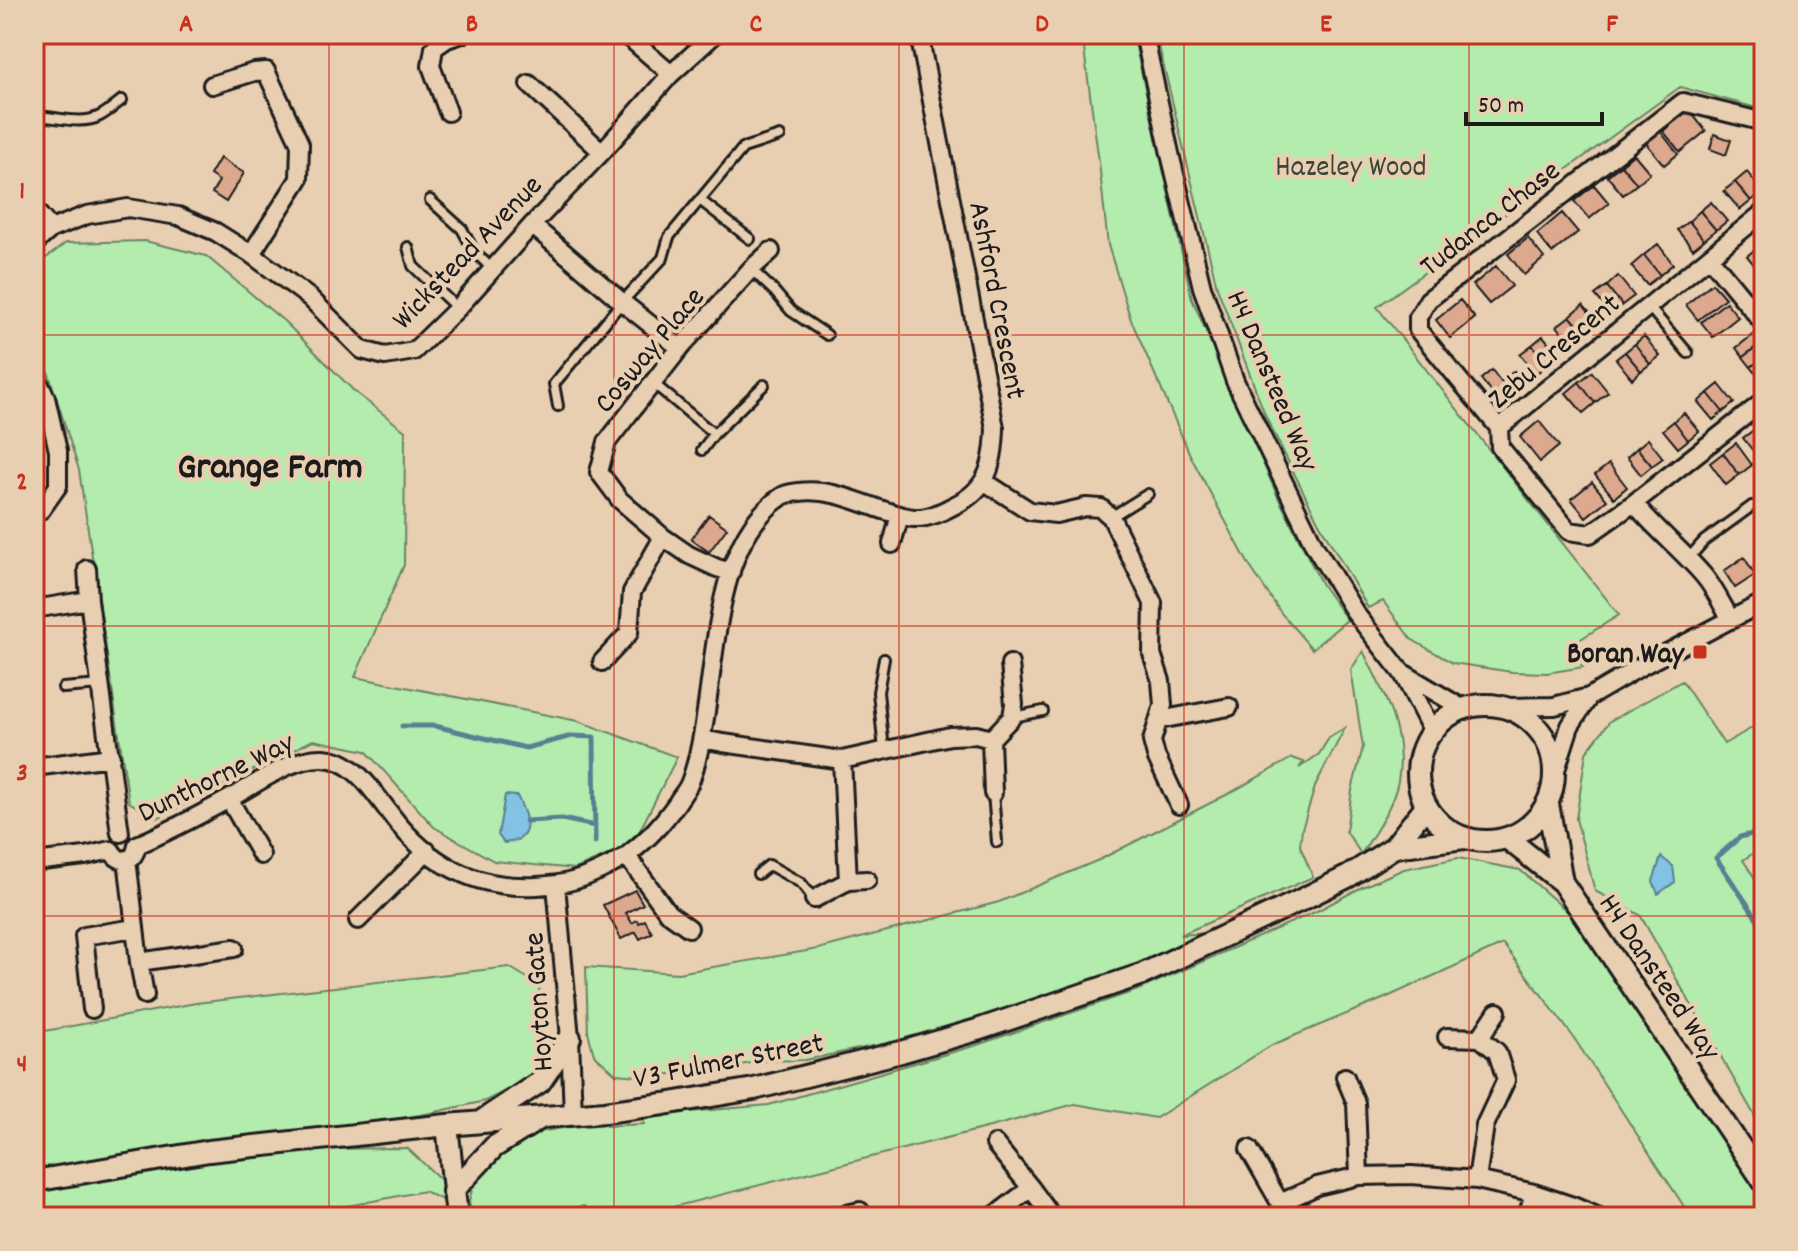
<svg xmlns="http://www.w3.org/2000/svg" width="1798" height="1251" viewBox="0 0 1798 1251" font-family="Dekko,sans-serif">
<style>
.green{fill:#b4ecae;stroke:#688465;stroke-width:2}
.water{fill:#82c2e2;stroke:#598093;stroke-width:2}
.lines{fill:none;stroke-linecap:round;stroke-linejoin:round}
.stream{stroke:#598093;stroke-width:5}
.building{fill:#dca98f;stroke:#1c1c1c;stroke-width:2}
.service-casing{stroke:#1c1c1c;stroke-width:14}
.minor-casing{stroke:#1c1c1c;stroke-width:22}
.tertiary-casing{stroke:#1c1c1c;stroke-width:26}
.service{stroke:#e9cfb1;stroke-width:8}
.minor{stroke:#e9cfb1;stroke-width:16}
.tertiary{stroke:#e9cfb1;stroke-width:20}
.grid{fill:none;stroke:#c8321e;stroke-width:2;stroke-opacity:0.55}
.poi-dot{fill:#c8321e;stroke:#e9cfb1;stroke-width:3}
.labels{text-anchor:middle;stroke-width:8;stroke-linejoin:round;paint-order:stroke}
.park-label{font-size:30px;fill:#3a4639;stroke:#e9cfb1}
.street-label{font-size:30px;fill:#1c1c1c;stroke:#e9cfb1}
.poi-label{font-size:30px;font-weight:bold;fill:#1c1c1c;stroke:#e9cfb1;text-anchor:end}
.district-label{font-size:38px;font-weight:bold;fill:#1c1c1c;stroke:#e9cfb1}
.neatline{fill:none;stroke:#c8321e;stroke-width:3}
.grid-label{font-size:26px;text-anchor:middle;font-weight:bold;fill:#c8321e}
</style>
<rect width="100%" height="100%" fill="#e9cfb1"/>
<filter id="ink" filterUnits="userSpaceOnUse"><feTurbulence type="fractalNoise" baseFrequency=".0125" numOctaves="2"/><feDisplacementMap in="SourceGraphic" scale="16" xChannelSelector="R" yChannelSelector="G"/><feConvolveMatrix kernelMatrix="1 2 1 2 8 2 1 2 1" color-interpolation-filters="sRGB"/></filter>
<g filter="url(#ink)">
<path class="green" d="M1082 34H1133L1192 299 1277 495 1322 585 1347 620 1312 649 1281 613 1249 565 1191 457 1131 320 1108 245 1099 162Z
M1156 34H1764V110L1680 87 1377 307 1619 615 1568 647 1583 667 1547 673 1512 672 1453 663 1411 639 1383 601 1368 608 1318 521 1266 417 1217 287Z
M145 241 206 256 285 322 355 392 405 431 404 565 355 677 578 721 677 757 633 844 575 869 494 861 434 827 366 751 313 740 157 818 129 802 79 470 42 352 34 302V272L41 262 66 243Z
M1363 651C1383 691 1407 734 1398 781 1394 804 1374 835 1361 854L1346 831 1352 790 1363 747 1351 670Z
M1682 681 1724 744 1764 721V846L1743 860 1764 892V1132L1640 915 1595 891 1576 819 1586 753 1610 721Z
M1345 728 1316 784 1302 829 1300 846 1313 877 1180 935 1207 933 1143 963 1063 994 941 1032 805 1060 761 1061 705 1072 639 1076 616 1074 594 1055 588 1032 586 967 678 973 818 949 999 902 1101 859 1230 793 1292 758 1304 762 1299 768 1319 754 1329 738Z
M1458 858 1520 870 1568 912 1764 1202V1217H1691L1572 1035 1503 944 1385 998 1272 1045 1156 1118 1075 1104 990 1127 633 1217H592L585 1206 502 1217H472L469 1201 477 1173 495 1158 539 1132 604 1121 606 1126 644 1124 643 1116 769 1105 974 1046 1138 990 1317 911 1360 888 1404 869Z
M509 967 539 985 543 1051 530 1059 549 1050 529 1079 485 1101 431 1113 216 1150 407 1148 453 1191 455 1206 424 1191 291 1217H34V1033L196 1003Z"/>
<path class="water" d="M505 795 517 796C523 808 535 832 517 840 513 842 508 842 504 843L498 835Z
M1661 857 1673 866 1675 882 1658 894 1653 881Z"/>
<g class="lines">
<path class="stream" d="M402 726H435L526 748 572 736 594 737 595 842
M526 821 562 819 595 826
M1764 827 1756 833 1740 837 1716 858 1764 929"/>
</g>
<path class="building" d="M1689 110 1706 131 1680 152 1663 131Z
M1660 131 1678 154 1664 165 1646 143Z
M1714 134 1731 140 1726 155 1710 149Z
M1634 154 1650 173 1637 184 1621 165Z
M220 158 244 173 226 202 212 193 219 181 210 175Z
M1621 165 1637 184 1623 195 1607 176Z
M1747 172 1763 192 1751 201 1735 182Z
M1735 182 1751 201 1740 210 1724 191Z
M1594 185 1609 203 1589 219 1574 201Z
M1711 202 1727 221 1716 230 1700 211Z
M1700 211 1716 230 1704 240 1689 221Z
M1562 213 1578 232 1552 253 1537 234Z
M1689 221 1704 240 1693 249 1677 230Z
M1528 238 1544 258 1524 275 1508 254Z
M1764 242V277L1747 256Z
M1658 244 1673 264 1660 275 1644 255Z
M1644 255 1660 275 1647 285 1631 266Z
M1496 266 1512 286 1489 304 1473 285Z
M1618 276 1634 296 1622 305 1607 286Z
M1712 283 1725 298 1698 320 1686 305Z
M1607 286 1622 305 1611 314 1595 295Z
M1460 300 1475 318 1450 338 1436 320Z
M1726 302 1738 317 1713 337 1701 322Z
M1583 305 1599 324 1586 335 1570 316Z
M1570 316 1586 335 1573 346 1557 326Z
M1755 333 1762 342 1743 357 1736 348Z
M1543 336 1559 355 1547 364 1532 345Z
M1644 336 1660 356 1650 364 1635 344Z
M1762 342 1764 344V357L1751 367 1743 357Z
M1635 344 1650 364 1641 371 1625 352Z
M1532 345 1547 364 1536 374 1520 354Z
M1625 352 1641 371 1632 379 1616 359Z
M1764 357V372L1759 377 1751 367Z
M1492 370 1501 382 1514 371 1525 384 1501 404 1481 379Z
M1592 372 1608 392 1595 403 1579 382Z
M1579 382 1595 403 1583 413 1566 393Z
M1719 384 1734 403 1723 412 1708 393Z
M1708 393 1723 412 1713 420 1698 402Z
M1684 413 1699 431 1688 440 1674 421Z
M1539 421 1559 446 1540 462 1520 437Z
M1674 421 1688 440 1678 448 1663 430Z
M1763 423 1764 451 1757 456 1743 438Z
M1648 439 1663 458 1652 466 1637 448Z
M1736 443 1752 465 1739 475 1723 453Z
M1637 448 1652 466 1641 475 1627 457Z
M1723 453 1739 475 1726 485 1710 463Z
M1609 464 1627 487 1614 498 1595 475Z
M1592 482 1607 500 1586 517 1571 499Z
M1764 490V506L1756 495Z
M709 515 727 528 709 552 691 539Z
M1744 557 1755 575 1735 588 1724 571Z
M635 890 643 904 626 913 632 923 637 920 639 923 645 920 652 933 640 939 636 932 621 939 603 905Z"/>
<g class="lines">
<defs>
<path id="service" d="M34 116C55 116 81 126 100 116 108 112 115 105 122 100
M430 200 462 229 474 251 492 269
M700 200 750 239
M408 247 413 266 457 308
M751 269 774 291 791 311 827 335
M1649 307 1688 353
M653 383 714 434
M558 406 554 384 622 302 663 258 669 237 743 148 780 136
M702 450 714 434 764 385
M1111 517 1148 494
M1688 559 1704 541 1752 506
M63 688 100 685
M1013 717 1043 711
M884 750 878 692 884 659
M993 793 997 842
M758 874 769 865 801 883 814 899"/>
<path id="minor" d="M625 34 671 74
M1144 34 1171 158 1202 287 1235 381 1315 547 1356 614 1403 674 1432 731
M529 84 602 152
M212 85 254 72 266 71 300 144 299 179 251 254
M448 112 431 66 434 48 447 39 462 34
M34 209 51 229
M532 225 622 302 680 348
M34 244 51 229 87 215 128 208 178 216 216 232 251 254 310 298 362 350 385 356 414 351 458 308 532 225 602 152 671 74 715 34
M1709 257 1764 212
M1764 324 1709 257 1499 428 1500 447 1569 531 1590 534 1634 503 1764 401
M34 372 46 398 58 451V486L41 510 34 513
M1499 428 1418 330V317L1428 300 1683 102 1764 122
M985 482 1030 511 1056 514 1086 507 1101 508 1111 517 1153 603 1152 654 1161 681 1163 705 1152 741 1156 756 1179 805
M1634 503C1655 529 1682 550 1704 576 1715 589 1722 605 1731 620
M892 544 900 515
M87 569 89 600 120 833
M731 572 717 568 689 555 663 537 620 500 599 472 607 442 680 348 751 269 771 251
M34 609 89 600
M602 662 629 633 632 592 663 537
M1405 674 1462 708
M1507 707 1554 706 1589 697 1640 667 1764 602
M1159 720 1229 707
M702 739 723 743 842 760 950 736 976 735 991 739 1012 717 1014 704 1010 664
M991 739 993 793
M842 760 848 881
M34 767 111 757
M1555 773 1570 726 1589 697
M229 799 261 855
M111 850C120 866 135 862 137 845 168 832 198 816 227 800 256 785 290 757 323 758 358 759 379 802 400 826 437 869 481 889 537 886 568 884 581 880 609 866 616 862 624 859 630 853 650 837 662 824 677 803 681 796 687 790 690 782 721 700 702 550 781 497 786 493 792 493 799 492 828 488 856 501 883 510 893 513 903 517 914 518 928 519 942 512 955 505 989 489 994 462 995 428L919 34
M627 856 668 913 689 928
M127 859 139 962 145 995
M34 862 85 856 111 850
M556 885 570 1038 573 1115
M814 899 848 881 867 880
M358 920 427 851
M139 962 234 948
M92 1009 84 936 135 928
M1447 1037 1480 1038 1497 1052 1506 1080 1485 1125 1477 1180 1534 1193
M1480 1038 1497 1012
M1345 1077 1356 1103 1359 1176 1411 1175 1477 1180
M995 1144 1031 1188
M1249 1149 1280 1203 1317 1186 1359 1176
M833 1217 860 1211
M993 1217 1031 1188 1052 1217
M1527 1217 1534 1193 1573 1206 1599 1217"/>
<path id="tertiary" d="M1418 773a68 68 0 1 1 136 0a68 68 0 1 1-136 0Z
M1548 804 1562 882
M1508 839 1562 882 1764 1182
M1394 847 1464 838
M483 1120 540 1082 570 1038
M447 1125 457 1217
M34 1181 209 1151 447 1125 605 1112 664 1104 754 1089 901 1052 977 1030 1143 974 1299 901 1349 876 1394 847 1426 806
M453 1191 494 1147 539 1119"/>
</defs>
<use href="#service" class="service-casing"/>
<use href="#minor" class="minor-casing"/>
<use href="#tertiary" class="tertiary-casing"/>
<use href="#service" class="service"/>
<use href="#minor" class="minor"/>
<use href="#tertiary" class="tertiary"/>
</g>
</g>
<path class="grid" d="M329 34V1217M614 34V1217M899 34V1217M1184 34V1217M1469 34V1217M34 335H1764M34 626H1764M34 916H1764"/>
<rect class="poi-dot" x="1692" y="644" width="16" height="16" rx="4"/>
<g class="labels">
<g class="park-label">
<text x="1351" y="175">Hazeley Wood</text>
</g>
<g class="street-label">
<text transform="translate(1489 217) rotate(-38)" y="10">Tudanca Chase</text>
<text transform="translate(466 251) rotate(-46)" y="10">Wickstead Avenue</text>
<text transform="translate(999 300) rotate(79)" y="10">Ashford Crescent</text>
<text transform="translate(648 349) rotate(-50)" y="10">Cosway Place</text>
<text transform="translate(1553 350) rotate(-40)" y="10">Zebu Crescent</text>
<text transform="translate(1274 380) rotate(67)" y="10">H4 Dansteed Way</text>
<text transform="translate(215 776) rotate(-26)" y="10">Dunthorne Way</text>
<text transform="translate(1661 976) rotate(56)" y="10">H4 Dansteed Way</text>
<text transform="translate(537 1002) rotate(-94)" y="10">Hoyton Gate</text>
<text transform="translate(728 1059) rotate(-11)" y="10">V3 Fulmer Street</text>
</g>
<g class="poi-label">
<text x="1684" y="662">Boran Way</text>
</g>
<g class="district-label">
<text x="270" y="477">Grange Farm</text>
</g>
</g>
<rect width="1798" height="1251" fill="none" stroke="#e9cfb1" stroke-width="88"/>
<path d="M1466 112v12h136v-12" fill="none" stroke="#1c1c1c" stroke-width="4"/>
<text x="1478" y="112" font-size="24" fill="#1c1c1c" stroke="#e9cfb1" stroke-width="6" paint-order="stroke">50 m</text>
<rect x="44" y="44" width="1710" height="1163" class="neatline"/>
<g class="grid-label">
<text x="186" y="31">A</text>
<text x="472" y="31">B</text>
<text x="756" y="31">C</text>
<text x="1042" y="31">D</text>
<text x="1326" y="31">E</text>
<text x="1612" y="31">F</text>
<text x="22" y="198">1</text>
<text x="22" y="489">2</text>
<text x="22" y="780">3</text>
<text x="22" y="1071">4</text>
</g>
</svg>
